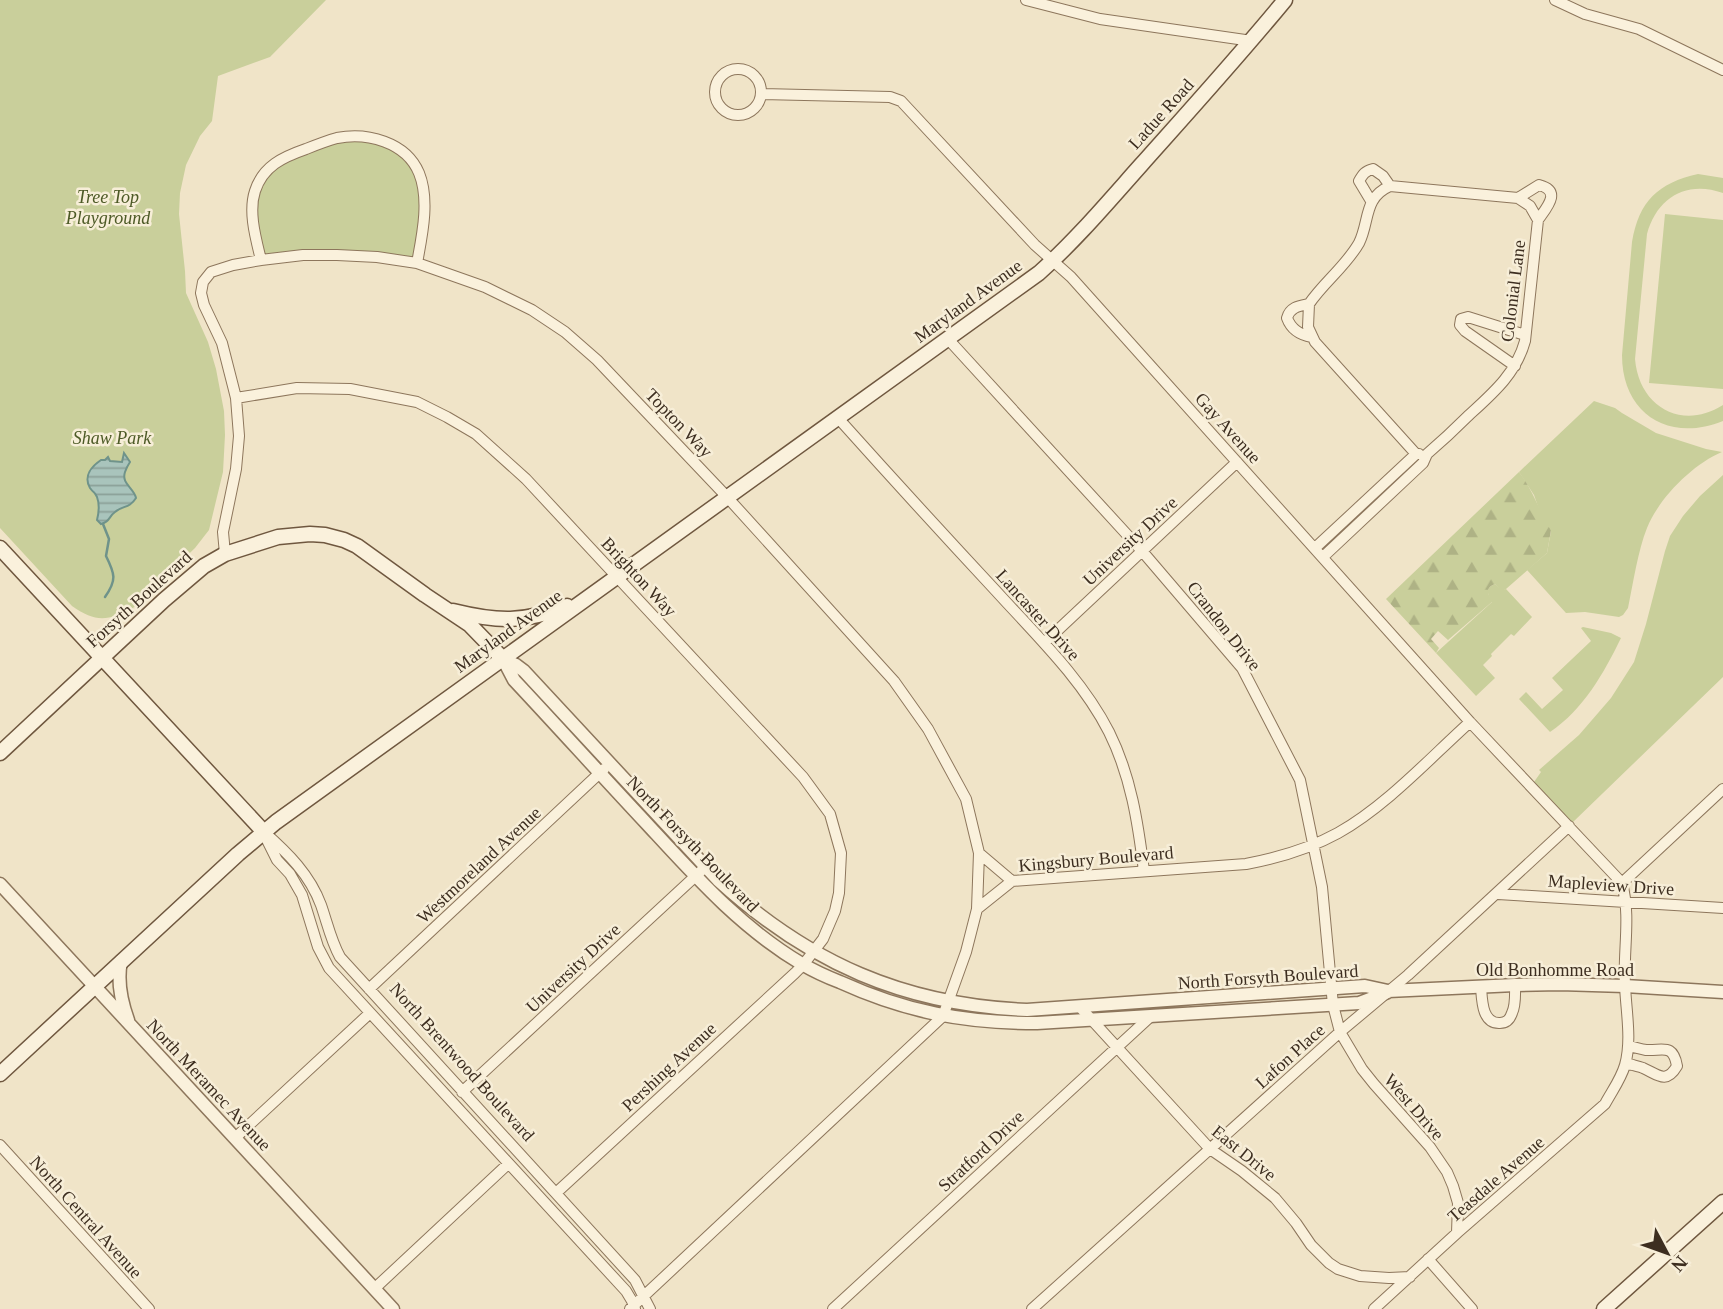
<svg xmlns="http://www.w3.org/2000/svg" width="1723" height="1309" viewBox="0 0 1723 1309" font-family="Georgia,serif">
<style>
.green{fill:#c9cf9b}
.forest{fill:url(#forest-firs)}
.water{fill:url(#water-rules);stroke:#6f938a;stroke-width:2}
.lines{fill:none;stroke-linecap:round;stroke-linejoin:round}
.stream{stroke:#6f938a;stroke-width:2.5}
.minor-casing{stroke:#8d765c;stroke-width:12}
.tertiary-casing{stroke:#8d765c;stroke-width:15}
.secondary-casing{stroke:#6f573f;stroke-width:17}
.minor{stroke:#faf1dc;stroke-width:10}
.tertiary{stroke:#faf1dc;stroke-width:12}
.secondary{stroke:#faf1dc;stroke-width:14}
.labels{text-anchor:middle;stroke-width:5;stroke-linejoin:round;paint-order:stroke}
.street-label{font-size:18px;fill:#3d2e20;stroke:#f7eed8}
.park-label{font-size:18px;font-style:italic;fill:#4d5a26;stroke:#f7eed8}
</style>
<defs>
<pattern id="forest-firs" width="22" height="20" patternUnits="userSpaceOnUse" patternTransform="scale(1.75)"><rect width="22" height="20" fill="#c9cf9b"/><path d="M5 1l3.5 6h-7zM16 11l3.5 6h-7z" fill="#aeb285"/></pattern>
<pattern id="water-rules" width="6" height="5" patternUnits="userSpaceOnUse" patternTransform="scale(1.75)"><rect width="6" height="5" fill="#a9c4bc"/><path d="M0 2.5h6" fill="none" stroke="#8ba098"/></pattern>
</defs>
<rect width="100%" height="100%" fill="#f0e4c8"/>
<path class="green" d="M0 0H326L270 57 218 76 212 121 200 136 186 165 180 193 179 214 185 271 186 293 208 342 216 369 224 411 225 435 223 472 209 530 195 548 133 608C108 621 96 623 72 606L0 528Z
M355 137 401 151 423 189 417 263 377 257 261 260 255 193 275 163Z
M1698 174 1723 178V193C1687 180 1657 197 1647 234L1635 359C1639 407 1682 431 1723 405V421C1669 443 1622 414 1622 355L1632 242C1639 201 1658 183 1698 174Z
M1665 214 1723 220V389L1649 383Z
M1594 401 1615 408 1622 413 1656 433 1706 449 1722 452C1693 464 1659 498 1647 528 1638 550 1633 584 1628 608L1623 615 1619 617 1585 612 1566 613 1527 570 1547 553 1551 531 1541 515 1534 495 1519 472Z
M1400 474H1403L1404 476 1340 535 1337 537H1333Z
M1723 475V677L1572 823 1534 782 1541 772 1539 770 1579 735 1611 698 1634 662 1646 624 1665 551 1670 536 1683 516 1700 496Z
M1495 584 1502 590 1506 589 1532 617 1514 636 1511 634 1491 654 1492 656 1483 665 1495 678 1476 696 1436 653 1492 602C1487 594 1485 588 1495 584Z
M1583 627 1611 633 1621 638C1604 673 1583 710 1550 732L1519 699 1526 692 1542 709 1563 690 1552 678 1591 641 1581 628Z"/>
<path class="forest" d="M1519 472C1533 490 1539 511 1551 530L1547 553 1506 589 1502 591 1495 584C1486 587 1486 594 1493 601L1448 640 1438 631 1431 639 1439 648 1436 653 1386 599Z"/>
<path class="water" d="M124 453 130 462C128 465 126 469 125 472 121 484 134 488 136 498 129 509 123 505 115 512 108 517 111 521 101 524L97 520C99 512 100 505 97 497 93 489 95 495 90 488 83 476 92 466 101 460H105L108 457 110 461 122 462Z"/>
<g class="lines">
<path class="stream" d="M103 524 109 539 106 556C115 574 117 580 105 597"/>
<defs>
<path id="minor" d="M1026 0 1100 19 1252 41
M1555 0 1585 14 1639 29 1723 70
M715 92a23 23 0 1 1 46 0a23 23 0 1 1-46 0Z
M761 94 890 97 901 101 1035 245 1071 277 1470 722 1622 883
M1518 198 1539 185C1562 191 1547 207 1538 220
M1371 201 1359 181C1363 174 1365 171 1373 169L1383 176 1390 186
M261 260C256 239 248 212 255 191 263 166 283 157 306 149 316 145 326 141 337 138 367 132 406 142 419 173 430 200 422 236 417 263
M1309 304C1299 306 1290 307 1287 318 1291 329 1300 335 1312 337
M948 339 1142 551 1242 668 1300 780 1322 887 1333 1005 1340 1032 1362 1069 1374 1084 1430 1147 1447 1172 1453 1186 1458 1203 1457 1233
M1515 366 1465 331 1460 325 1461 319 1468 317 1525 335
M236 398 297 388 350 389 417 402 447 417 476 434 526 479 803 777 830 814 841 853 839 893 835 911 823 939 803 965 795 973 556 1193
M838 418C890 476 943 534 996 591 1036 635 1082 679 1109 732 1131 776 1138 823 1144 871
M1315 548 1416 454H1419
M225 554 223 532 236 469 239 436 236 398 233 386 222 343 204 305 201 293 203 282 211 272 233 265 261 260 303 255H337L377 257 417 263 485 287 532 310 565 332 597 360 728 498 894 681 928 729 966 799 979 853 1012 881
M1323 557 1423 463 1427 454C1441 442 1455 429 1468 416 1492 394 1516 374 1525 341L1538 220 1530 206 1518 198 1390 186C1363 198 1370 221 1359 243 1346 266 1324 282 1309 304L1308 327 1315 342 1416 454
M1044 643 1237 462
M264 832C288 853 310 875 321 905 327 922 331 941 340 957L635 1280 650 1309
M265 836 277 860 290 874 302 895 318 947 329 968 626 1291 632 1301 635 1309
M1498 894 1723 908
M977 909 979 853
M1481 987C1482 1000 1482 1024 1500 1023 1507 1023 1510 1019 1512 1013 1516 1005 1515 994 1515 985
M369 989 604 769
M1080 1007 1210 1149 1242 1171 1275 1198 1296 1223 1311 1245 1329 1263 1338 1269 1360 1276 1389 1278 1410 1277
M1626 1063C1631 1065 1638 1066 1643 1068 1657 1074 1666 1085 1677 1066 1673 1043 1663 1051 1646 1050 1640 1049 1634 1047 1628 1046
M462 1092 701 871
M235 1138 370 1013
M0 1145 149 1309
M1428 1259 1472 1309
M374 1289 508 1164
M630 1309 943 1016 966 952 977 909 1012 881 1246 864C1278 858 1309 849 1338 833 1386 806 1429 759 1470 722
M833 1309 1151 1016
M1032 1309 1340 1032 1408 975 1569 826
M1374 1309 1457 1233 1605 1104C1612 1091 1621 1079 1625 1065 1632 1040 1626 1011 1625 985 1623 950 1631 917 1622 883L1723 789"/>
<path id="tertiary" d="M503 659 516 665 524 671 718 880C809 963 904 1005 1027 1010L1365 986 1388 991 1515 985 1560 984 1625 986 1723 992
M503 659 514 680C559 728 603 777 648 825 695 876 741 928 802 964 814 971 827 977 840 982 906 1012 964 1023 1037 1023L1359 1003 1388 992
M0 884 393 1309
M121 961C117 981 121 1001 128 1020"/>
<path id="secondary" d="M0 548 264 832
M453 611C498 622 523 623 567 606
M0 753 164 600 204 566 225 554 278 537 310 534 325 535 344 540 357 546 425 595 470 625 503 659
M0 1074 238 854 276 822 1039 273C1076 240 1108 202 1141 165 1190 110 1239 56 1285 0
M1604 1309 1723 1202"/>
</defs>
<use href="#minor" class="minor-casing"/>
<use href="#tertiary" class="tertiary-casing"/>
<use href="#secondary" class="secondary-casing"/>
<use href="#minor" class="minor"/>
<use href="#tertiary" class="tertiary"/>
<use href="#secondary" class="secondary"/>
</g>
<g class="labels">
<g class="street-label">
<text transform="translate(1161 114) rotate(-48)" y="6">Ladue Road</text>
<text transform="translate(1513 291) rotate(-83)" y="6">Colonial Lane</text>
<text transform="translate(968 301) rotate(-36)" y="6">Maryland Avenue</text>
<text transform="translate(679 423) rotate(46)" y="6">Topton Way</text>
<text transform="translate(1228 428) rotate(48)" y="6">Gay Avenue</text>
<text transform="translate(1130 541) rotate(-43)" y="6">University Drive</text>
<text transform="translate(639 577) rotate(47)" y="6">Brighton Way</text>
<text transform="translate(139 599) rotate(-42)" y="6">Forsyth Boulevard</text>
<text transform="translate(1038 615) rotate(48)" y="6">Lancaster Drive</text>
<text transform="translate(1224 626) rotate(52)" y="6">Crandon Drive</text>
<text transform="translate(508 631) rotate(-36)" y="6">Maryland Avenue</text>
<text transform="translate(693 844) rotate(46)" y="6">North Forsyth Boulevard</text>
<text transform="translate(1096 859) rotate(-5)" y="6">Kingsbury Boulevard</text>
<text transform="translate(479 865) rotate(-43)" y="6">Westmoreland Avenue</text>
<text transform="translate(1611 885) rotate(4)" y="6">Mapleview Drive</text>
<text transform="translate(573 968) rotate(-43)" y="6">University Drive</text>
<text x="1555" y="976">Old Bonhomme Road</text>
<text transform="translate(1268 977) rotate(-4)" y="6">North Forsyth Boulevard</text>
<text transform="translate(1290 1056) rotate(-42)" y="6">Lafon Place</text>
<text transform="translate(462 1062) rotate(48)" y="6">North Brentwood Boulevard</text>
<text transform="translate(669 1067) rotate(-43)" y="6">Pershing Avenue</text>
<text transform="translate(209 1085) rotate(47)" y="6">North Meramec Avenue</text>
<text transform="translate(1414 1107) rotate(49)" y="6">West Drive</text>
<text transform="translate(981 1151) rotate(-43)" y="6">Stratford Drive</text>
<text transform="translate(1244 1153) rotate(39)" y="6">East Drive</text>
<text transform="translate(1496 1179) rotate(-41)" y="6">Teasdale Avenue</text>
<text transform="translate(86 1217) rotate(48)" y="6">North Central Avenue</text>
</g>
<g class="park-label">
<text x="108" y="203">Tree Top<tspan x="108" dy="21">Playground</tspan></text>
<text x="112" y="444">Shaw Park</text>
</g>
</g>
<g transform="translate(1667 1253) rotate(131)" stroke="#f7eed8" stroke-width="5" paint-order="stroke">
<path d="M0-5L12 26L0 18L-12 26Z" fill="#3d2e20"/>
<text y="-10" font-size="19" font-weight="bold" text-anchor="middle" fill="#3d2e20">N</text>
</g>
</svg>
